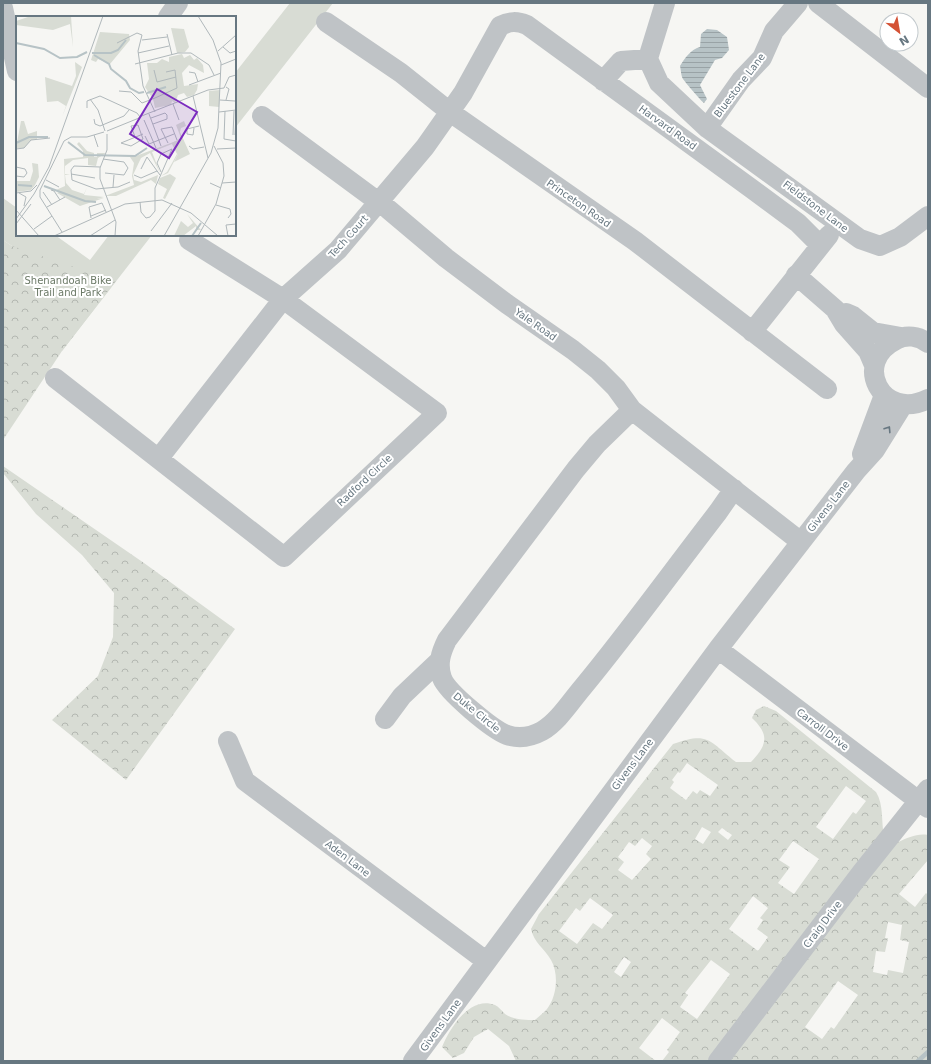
<svg xmlns="http://www.w3.org/2000/svg" width="931" height="1064" viewBox="0 0 931 1064" font-family="'DejaVu Sans',sans-serif">
<style>
.green{fill:#d8dcd4}
.forest{fill:url(#forest-crowns);fill-rule:evenodd}
.water{fill:url(#water-rules)}
.lines{fill:none;stroke-linecap:round;stroke-linejoin:round}
.stream{stroke:#b7c3c6;stroke-width:4.5}
.minor{stroke:#bfc3c6;stroke-width:20}
.oneway{stroke:#677781}
.labels{text-anchor:middle;stroke-width:4;stroke-linejoin:round;paint-order:stroke}
.street-label{font-size:10px;fill:#677781;stroke:#fff}
.park-label{font-size:10px;fill:#6b7966;stroke:#fff}
.inset-river{fill:none;stroke:#b7c3c6;stroke-width:2}
.inset-road{fill:none;stroke:#b0b8bb;stroke-width:1}
.view{fill:#7b2cbf;fill-opacity:0.15;stroke:#7b2cbf;stroke-width:2}
.inset-edge{fill:none;stroke:#677781;stroke-width:2}
</style>
<defs>
<pattern id="forest-crowns" width="20" height="18" patternUnits="userSpaceOnUse"><rect width="20" height="18" fill="#d8dcd4"/><path d="M2 6a3 3 0 1 1 6 0M12 15a3 3 0 1 1 6 0" fill="none" stroke="#b3b7b1"/></pattern>
<pattern id="water-rules" width="6" height="5" patternUnits="userSpaceOnUse"><rect width="6" height="5" fill="#b7c3c6"/><path d="M0 2.5h6" fill="none" stroke="#99a3a6"/></pattern>
</defs>
<rect width="100%" height="100%" fill="#f6f6f3"/>
<path class="green" d="M290 3H333L235 128V73Z
M3 198 17 208V235H55L90 260 109 235H152L62 351 12 246 3 240Z"/>
<path class="forest" d="M3 240 12 246 116 281 62 351 3 440Z
M3 466 144 563 235 629 126 780 52 720 98 676 113 637 114 593 82 555 36 514 3 473Z
M764 706 776 711 876 792C884 805 881 821 884 836L898 842C908 838 917 833 928 835V860L899 894 915 907 926 893 928 895V1061H662L669 1052 667 1050 680 1032 662 1018 639 1048 656 1061H516L509 1046 488 1029 474 1037 464 1053 453 1058 442 1047C450 1028 470 995 495 1005 499 1007 502 1011 505 1014 513 1020 526 1020 535 1020 539 1016 544 1013 547 1009 557 996 559 974 551 960 544 948 534 943 531 929L539 914 673 744C709 731 709 741 736 762H751C767 745 770 735 752 718L756 710ZM687 763 718 785 710 796 700 790 697 794 693 791 686 800 670 788 674 782 672 780 678 772 680 773ZM846 786 866 801 856 814 853 812 833 839 816 827ZM702 827 711 832 703 844 695 839ZM722 828 732 835 728 840 718 832ZM642 838 652 846 646 854 651 859 632 880 618 870 624 862 618 857 629 842 635 846ZM793 841 819 859 794 894 778 883 790 867 779 860ZM753 896 768 908 760 918 763 920 757 929 768 937 758 951 729 929ZM590 898 613 915 602 929 593 923 577 944 559 931 576 908 580 911ZM888 922 902 925 900 940 909 942 903 973 888 970 887 975 873 972 876 951 885 952 888 938H885ZM624 957 631 962 621 977 614 972ZM711 960 730 974 697 1019 680 1007 688 995 685 993ZM838 981 858 995 834 1029 831 1027 822 1039 805 1027Z"/>
<path class="water" d="M707 29 717 30 727 37 729 50 722 58 715 60 700 85 707 99 704 103C702 102 685 82 683 79 681 76 681 70 680 66 685 58 690 50 700 47L701 34Z"/>
<g class="lines">
<path class="stream" d="M918 1061 928 1052"/>
<path class="minor" d="M665 3 649 55 648 59 659 83 707 128 860 239 880 246 900 237 928 216
M818 3 928 88
M3 8 17 71
M168 17 178 3
M326 22 401 73 450 112 635 241 827 389
M603 81 621 61 648 59
M262 116 388 209 446 258 507 304 573 350 598 370 616 388 632 410 801 542
M707 128 741 80 762 58 774 31 798 3
M796 275 835 309 844 324 868 351 874 365
M846 313 853 316 873 332 901 337
M752 332 829 235
M928 343C919 336 906 334 896 340 851 362 882 422 928 399
M55 378 284 557 437 413 283 299 189 240
M632 410 597 444 576 469 447 640C441 652 437 664 442 678 447 692 493 730 507 735 519 739 531 737 542 731 558 722 571 701 583 687 630 630 673 570 718 512L734 489
M862 454 884 395
M159 458 283 299 338 250 425 147 463 93 500 26C510 21 517 21 527 25L752 189 798 223 820 245
M718 649 928 808
M385 719 402 696 439 661
M228 741 245 781 486 961
M413 1061 718 649 856 471 875 450 903 405
M718 1061 861 873 928 789"/>
</g>
<defs><path id="oneway-chevron" d="M-2-3.5L2.5 0L-2 3.5" fill="none" stroke-width="1.6" stroke-linecap="round" stroke-linejoin="round"/></defs>
<use class="oneway" href="#oneway-chevron" transform="translate(888 429) rotate(-57)"/>
<g class="labels">
<g class="street-label">
<text transform="translate(739 85) rotate(-53)" y="4">Bluestone Lane</text>
<text transform="translate(668 127) rotate(36)" y="4">Harvard Road</text>
<text transform="translate(579 203) rotate(35)" y="4">Princeton Road</text>
<text transform="translate(816 206) rotate(37)" y="4">Fieldstone Lane</text>
<text transform="translate(348 236) rotate(-48)" y="4">Tech Court</text>
<text transform="translate(536 324) rotate(35)" y="4">Yale Road</text>
<text transform="translate(364 480) rotate(-43)" y="4">Radford Circle</text>
<text transform="translate(828 506) rotate(-52)" y="4">Givens Lane</text>
<text transform="translate(477 712) rotate(39)" y="4">Duke Circle</text>
<text transform="translate(823 729) rotate(37)" y="4">Carroll Drive</text>
<text transform="translate(632 764) rotate(-53)" y="4">Givens Lane</text>
<text transform="translate(348 858) rotate(37)" y="4">Aden Lane</text>
<text transform="translate(822 924) rotate(-53)" y="4">Craig Drive</text>
<text transform="translate(440 1025) rotate(-54)" y="4">Givens Lane</text>
</g>
<g class="park-label">
<text x="68" y="284">Shenandoah Bike<tspan x="68" dy="12">Trail and Park</tspan></text>
</g>
</g>
<g transform="translate(16 16)">
<rect width="220" height="220" fill="#f6f6f3"/>
<path d="M155 12 168 13 173 31 169 36 161 37ZM84 16 113 18 114 24 94 48 82 43 80 46 75 44ZM204 74 203 91 193 90V75ZM160 125 162 138 152 157 145 160 151 156 161 138 156 128 136 136 144 157 134 137 125 142 117 159 118 164 125 166 142 159 140 168 135 164 100 180H89L118 169 116 160 118 147 114 141 90 139 120 140ZM63 126 71 135 78 137V141H81V137H90L82 142 80 150 72 149V142L57 144 49 150V158H54L49 159 50 167 56 174 68 178 71 171 68 179 88 181 63 188 40 174 49 170 48 143 67 141V135L61 128ZM16 147 22 148 23 161 19 169 15 174 0 176V165H14L17 155ZM154 158 160 162 149 183 147 182 151 173 142 168 144 162Z" fill="#d8dcd4"/>
<path d="M15 0H55L57 31 54 8 37 14 0 9V5ZM166 38 168 42 174 39 178 44 181 42 187 49 188 57 173 49 166 57 168 70 182 68 181 74 178 79 171 81 168 77 162 79 159 87 156 85 155 89 139 92 137 83 129 71 133 63 131 47H141L146 43 153 46V41ZM59 46 66 51 46 101 50 90 42 85 31 86 29 61 56 70 60 60ZM5 105H8L12 118 21 115V123L15 124 8 132H0ZM168 105 170 110 165 112 164 116 174 138 158 146 162 138 156 127 165 122 160 109ZM50 171 53 177 70 184 88 182 64 190 41 177 45 175 48 177ZM171 198 185 214H180V210L167 220H158L165 205 172 211 177 207Z" fill="#d8dcd4"/>
<path class="inset-river" d="M0 27 28 33 44 42 61 41 71 36M76 37H95L102 34 110 24M78 39 93 48 95 53 110 65 114 72 123 77 128 76M131 77 150 71M52 126 69 139 119 140 131 132M0 127 13 121H32M2 169 16 170M28 170 69 185 80 186M176 220 185 207"/>
<path class="inset-road" d="M151 18 156 39M126 24 151 21M101 27 121 17 126 19 122 35 127 70 139 96M207 31 214 37 220 35M202 35 220 19M122 37 153 30M119 48 162 37H175L193 49 198 59M205 49 220 43M138 54 141 66 160 61M173 56 179 57 182 66M173 69 205 57M210 71 213 73 210 84M103 75 115 76 126 87 139 82 161 72 159 54 150 56M177 80 192 142M74 83 82 94 89 115M204 84 219 85M157 88 163 104M71 92V85L84 80 121 97 124 101M209 95 208 123 220 125M203 96 220 94M133 98 145 130M135 102 149 97 151 99V103L137 108M78 103 79 108 84 110 108 100 113 94M123 104V101L192 74 208 72 213 61 220 59M128 104 140 132M178 112 177 119 171 118V113L183 110M91 115 123 102M91 118V134L84 152V163L100 206 99 220M78 119 82 131M217 119 218 95M219 119 220 97M129 120 133 128 158 118M105 127 115 130 127 123 122 109 115 110 119 121M105 127 127 118M152 127 145 113 156 111 161 124M173 130 177 133 188 131M0 133 8 132 15 124 34 122M201 133 220 132M87 143 108 146 112 152 108 159 89 157M0 151 9 153 11 157 8 161 0 160M84 151 58 150 55 154 56 164 80 173 102 171 114 166M125 153 131 141 144 159M55 158 79 162M118 159 125 162 141 155M30 164 43 171M194 167 205 172M206 167 220 166M97 171 98 159M35 174 38 175 44 184M27 176 36 189M0 177 15 175 21 169M3 177 10 181 8 190M124 186 125 196 130 202 134 201 139 195V172L156 133 145 138 141 147 145 156M200 189 214 193 215 198 212 202M31 191 49 181M0 194 23 220M75 200 90 194M75 202 73 191 86 187 90 196M0 203 18 178 33 151 87 0M0 208 15 188M18 213 36 200M135 215 156 187M46 216 24 181V174L48 125 55 121H71L88 116M38 220 109 188 146 184 175 197 202 220M74 220 99 204M148 220 195 137 202 112 205 47 197 24 182 0M182 220 200 188 208 160 207 147 198 130M212 220 210 209 220 208"/>
<path class="view" d="M141 73 181 96 153 142 114 118Z"/>
<rect width="220" height="220" class="inset-edge"/>
</g>
<rect width="931" height="1064" fill="none" stroke="#677781" stroke-width="8"/>
<g transform="translate(899 32) rotate(149)"><circle r="19" fill="#ffffff" stroke="#c2c9cd"/>
<path d="M0-3L7 15L0 10L-7 15Z" fill="#d45235"/>
<text y="-6" font-size="11" font-weight="bold" text-anchor="middle" fill="#677781">N</text>
</g>
</svg>
